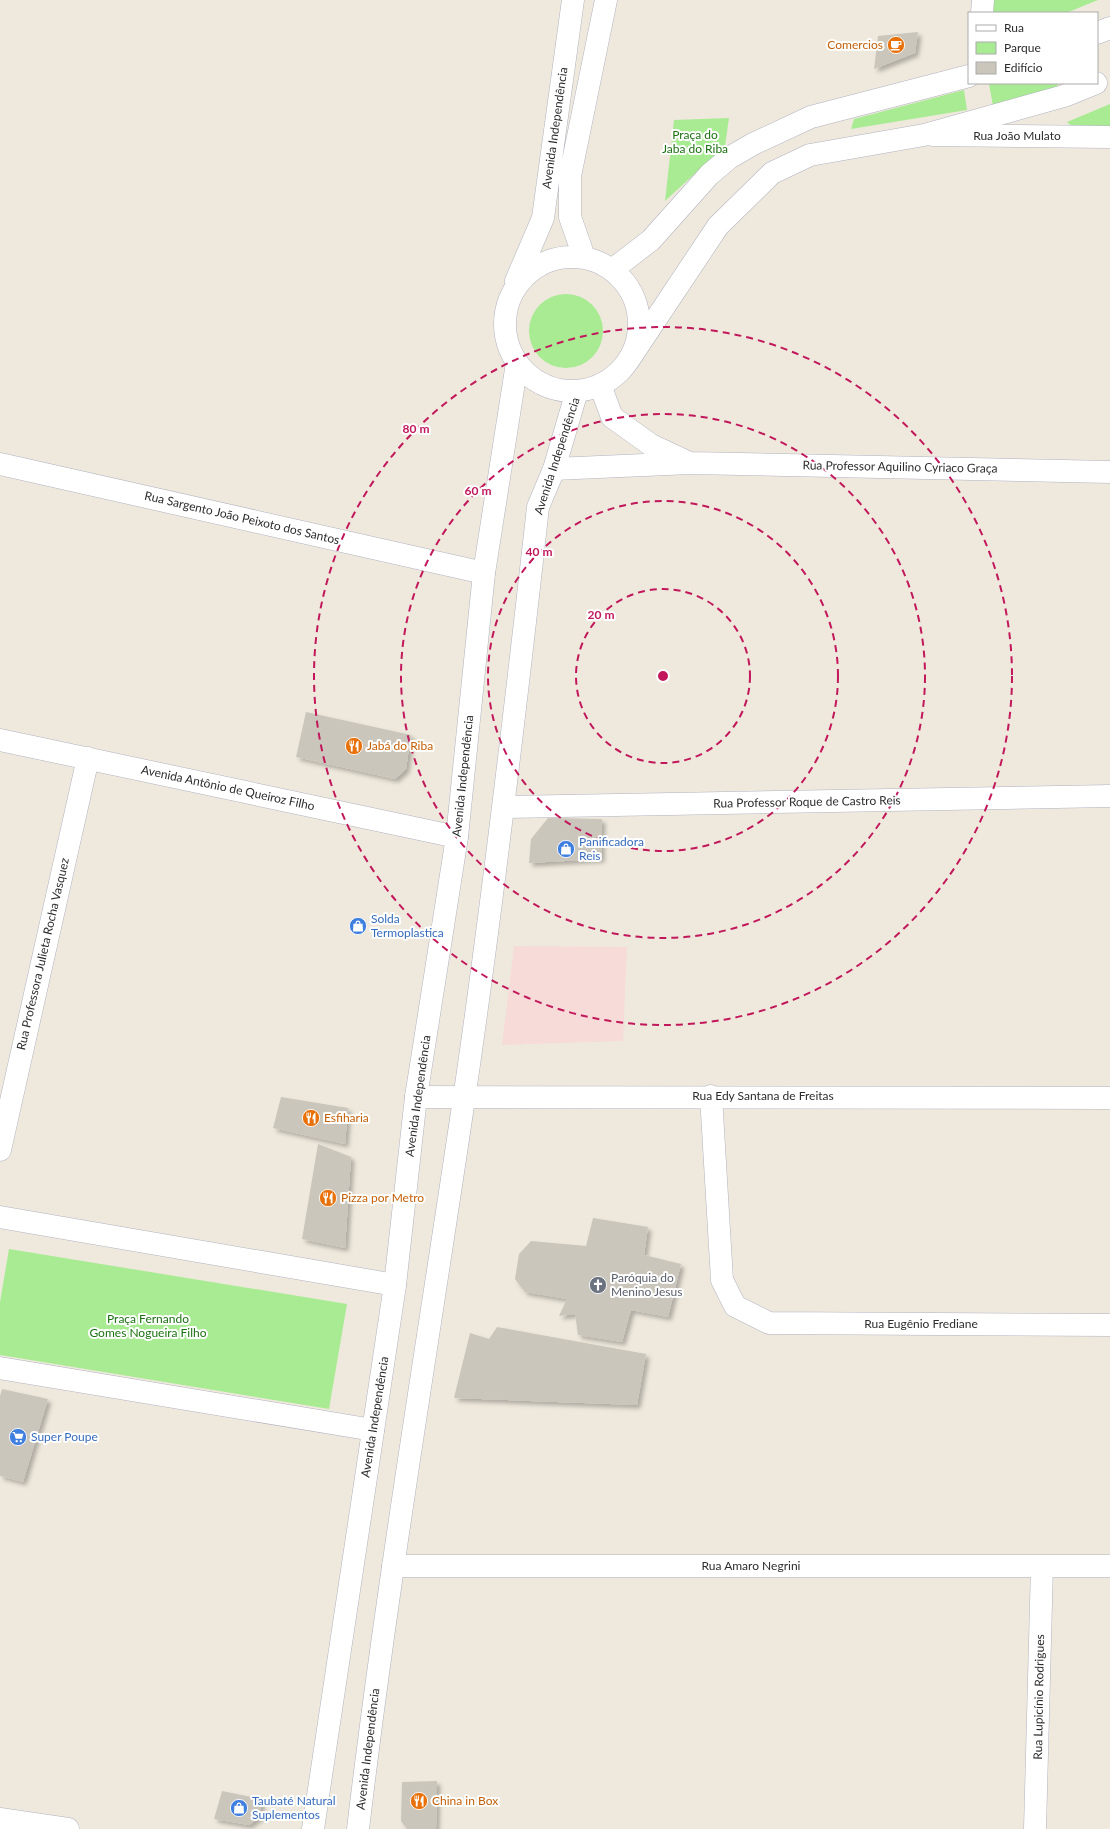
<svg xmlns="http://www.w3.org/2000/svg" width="1110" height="1829" viewBox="0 0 1110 1829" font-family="Lato,sans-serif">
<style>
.medical{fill:#f6dbd9}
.green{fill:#a8eb93}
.building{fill:#cac6bc;filter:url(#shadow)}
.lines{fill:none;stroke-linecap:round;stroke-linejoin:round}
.street-casing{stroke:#b1b2c1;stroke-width:23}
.secondary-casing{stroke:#b1b2c1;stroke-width:23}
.street{stroke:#fff;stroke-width:22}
.secondary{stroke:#fff;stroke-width:22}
.ring{fill:none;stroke:#c2185b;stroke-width:2;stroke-dasharray:7 5}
.labels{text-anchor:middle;stroke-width:4;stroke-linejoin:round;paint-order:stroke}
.food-label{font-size:12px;fill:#c56008;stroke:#fff;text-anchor:start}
.street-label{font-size:12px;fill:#2c2c2c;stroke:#fff}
.park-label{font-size:12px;fill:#1c7212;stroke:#fff}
.shop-label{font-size:12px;fill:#366cbe;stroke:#fff;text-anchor:start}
.worship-label{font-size:12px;fill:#5b616d;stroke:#fff;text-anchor:start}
.centre{fill:#c2185b;stroke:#fff;stroke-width:2}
.ring-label{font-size:12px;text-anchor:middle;font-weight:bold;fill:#c2185b;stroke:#fff;stroke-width:4;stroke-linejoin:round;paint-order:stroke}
</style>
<defs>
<filter id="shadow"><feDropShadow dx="3.5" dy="3.5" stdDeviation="2" flood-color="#0004"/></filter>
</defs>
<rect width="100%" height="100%" fill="#efe9dd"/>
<path class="medical" d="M514 946 627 947 623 1041 502 1045Z"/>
<path class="green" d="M991 0H1098L1066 13H990Z
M1057 83 1059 90 993 106 989 84Z
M964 90 967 110 851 129 854 119Z
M1110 104V128H1074L1067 122Z
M729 118 725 146 665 201 674 120Z
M529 331a37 37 0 1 1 74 0a37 37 0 1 1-74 0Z
M9 1249 347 1304 329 1409 0 1355V1302Z"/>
<path class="building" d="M918 32 915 53 874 69 878 36Z
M306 712 411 735 406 769 395 779 296 757Z
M548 818 602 819 601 859 529 863 531 839Z
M281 1097 348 1108 345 1144 273 1128Z
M318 1144 351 1157 345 1248 302 1239Z
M593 1218 648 1227 644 1255 681 1264 668 1317 631 1310 622 1342 578 1335 575 1314 559 1316 567 1299 525 1292 515 1279 519 1254 531 1241 586 1246Z
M497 1327 646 1354 637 1405 454 1398 470 1333 489 1339Z
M2 1389 48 1399 23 1482 0 1476V1396Z
M437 1781 436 1829H407L401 1821 402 1782Z
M222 1791 261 1799V1816L249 1825 214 1819Z"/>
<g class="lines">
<defs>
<path id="street" d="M982 13 983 0
M933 135 1110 137
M600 385 612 417 651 445 685 461
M0 464 484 573
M554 469 690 463 1110 472
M0 740 457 837
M504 807 1110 796
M711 1096 722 1280 735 1306 769 1323 1110 1325
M416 1097 1110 1098
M0 1150 88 758
M0 1217 395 1285
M0 1368 373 1430
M393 1566H1110
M1035 1829 1042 1566"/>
<path id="secondary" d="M1097 33 1110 28
M505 324a67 67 0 1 1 134 0a67 67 0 1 1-134 0Z
M584 257 570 217V176L606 0
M612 270 651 240 709 175 729 158 753 144 811 117 969 76
M516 281 543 218 573 0
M628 361 718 226 772 173 810 155 924 135 1064 96 1096 83
M0 1819 68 1829
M313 1829 395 1285 416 1097 457 837 484 573 517 363
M358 1829C387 1585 428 1342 464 1099 493 902 516 705 538 507L554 469 577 391"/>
</defs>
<use href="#street" class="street-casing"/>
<use href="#secondary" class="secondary-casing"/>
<use href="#street" class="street"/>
<use href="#secondary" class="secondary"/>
</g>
<g class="ring">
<circle cx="663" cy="676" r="87"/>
<circle cx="663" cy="676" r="175"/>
<circle cx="663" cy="676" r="262"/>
<circle cx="663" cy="676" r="349"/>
</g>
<defs>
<symbol id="cafe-disc" viewBox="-11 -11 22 22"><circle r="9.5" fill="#e8710a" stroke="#fff"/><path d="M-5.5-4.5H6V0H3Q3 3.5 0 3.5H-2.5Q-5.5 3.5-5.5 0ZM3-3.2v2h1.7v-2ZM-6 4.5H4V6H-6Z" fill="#fff"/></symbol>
<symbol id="restaurant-disc" viewBox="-11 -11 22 22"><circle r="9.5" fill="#e8710a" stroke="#fff"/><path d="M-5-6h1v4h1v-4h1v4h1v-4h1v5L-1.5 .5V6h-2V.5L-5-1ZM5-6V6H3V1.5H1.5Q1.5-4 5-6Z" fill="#fff"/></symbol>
<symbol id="shop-disc" viewBox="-11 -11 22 22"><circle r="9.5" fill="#3f7fe0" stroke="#fff"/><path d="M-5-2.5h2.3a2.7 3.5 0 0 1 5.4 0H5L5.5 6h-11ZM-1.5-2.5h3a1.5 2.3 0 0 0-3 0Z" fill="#fff"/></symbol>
<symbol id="church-disc" viewBox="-11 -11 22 22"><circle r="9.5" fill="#6b7280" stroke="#fff"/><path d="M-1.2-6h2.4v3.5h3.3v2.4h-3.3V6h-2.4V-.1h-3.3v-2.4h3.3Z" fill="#fff"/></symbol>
<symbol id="supermarket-disc" viewBox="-11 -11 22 22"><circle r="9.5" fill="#3f7fe0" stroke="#fff"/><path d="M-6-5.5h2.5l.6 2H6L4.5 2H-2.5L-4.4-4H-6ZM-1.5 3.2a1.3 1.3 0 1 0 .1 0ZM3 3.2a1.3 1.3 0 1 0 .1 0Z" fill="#fff"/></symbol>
</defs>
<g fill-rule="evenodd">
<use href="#cafe-disc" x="886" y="35" width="20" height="20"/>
<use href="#restaurant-disc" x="344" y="736" width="20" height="20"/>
<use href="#shop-disc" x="556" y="839" width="20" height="20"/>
<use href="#shop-disc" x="348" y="916" width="20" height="20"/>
<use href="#restaurant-disc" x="301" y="1108" width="20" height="20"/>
<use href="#restaurant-disc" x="318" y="1188" width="20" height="20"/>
<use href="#church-disc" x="588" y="1275" width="20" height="20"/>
<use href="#supermarket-disc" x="8" y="1427" width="20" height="20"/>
<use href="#restaurant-disc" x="409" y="1791" width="20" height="20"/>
<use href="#shop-disc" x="229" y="1798" width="20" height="20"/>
</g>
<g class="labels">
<g class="food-label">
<text x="883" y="49" text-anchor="end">Comercios</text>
<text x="367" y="750">Jabá do Riba</text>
<text x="324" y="1122">Esfiharia</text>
<text x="341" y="1202">Pizza por Metro</text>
<text x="432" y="1805">China in Box</text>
</g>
<g class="street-label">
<text transform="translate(555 128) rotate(-82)" y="4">Avenida Independência</text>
<text x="1017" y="140">Rua João Mulato</text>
<text transform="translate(557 456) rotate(-72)" y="4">Avenida Independência</text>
<text transform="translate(900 467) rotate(1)" y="4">Rua Professor Aquilino Cyriaco Graça</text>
<text transform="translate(242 518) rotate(13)" y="4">Rua Sargento João Peixoto dos Santos</text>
<text transform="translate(463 776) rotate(-84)" y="4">Avenida Independência</text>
<text transform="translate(228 788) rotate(12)" y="4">Avenida Antônio de Queiroz Filho</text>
<text transform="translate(807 802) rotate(-1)" y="4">Rua Professor Roque de Castro Reis</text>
<text transform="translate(43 954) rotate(-77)" y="4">Rua Professora Julieta Rocha Vasquez</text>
<text transform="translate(418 1096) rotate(-82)" y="4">Avenida Independência</text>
<text x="763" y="1100">Rua Edy Santana de Freitas</text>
<text x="921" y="1328">Rua Eugênio Frediane</text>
<text transform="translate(375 1417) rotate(-81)" y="4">Avenida Independência</text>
<text x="751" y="1570">Rua Amaro Negrini</text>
<text transform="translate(1039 1697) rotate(-89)" y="4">Rua Lupicínio Rodrigues</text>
<text transform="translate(368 1749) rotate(-83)" y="4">Avenida Independência</text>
</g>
<g class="park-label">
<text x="695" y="139">Praça do<tspan x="695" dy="14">Jaba do Riba</tspan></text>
<text x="148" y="1323">Praça Fernando<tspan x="148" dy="14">Gomes Nogueira Filho</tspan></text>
</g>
<g class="shop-label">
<text x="579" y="846">Panificadora<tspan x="579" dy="14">Reis</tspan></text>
<text x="371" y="923">Solda<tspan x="371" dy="14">Termoplastica</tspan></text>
<text x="31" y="1441">Super Poupe</text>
<text x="252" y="1805">Taubaté Natural<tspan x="252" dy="14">Suplementos</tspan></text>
</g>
<g class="worship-label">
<text x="611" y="1282">Paróquia do<tspan x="611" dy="14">Menino Jesus</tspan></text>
</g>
</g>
<circle cx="663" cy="676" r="6" class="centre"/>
<g class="ring-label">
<text x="416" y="433">80 m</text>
<text x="478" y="495">60 m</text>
<text x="539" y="556">40 m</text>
<text x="601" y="619">20 m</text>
</g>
<rect x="968" y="12" width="130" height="72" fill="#ffffff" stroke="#ababab"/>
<rect x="976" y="25" width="20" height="6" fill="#ffffff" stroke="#ababab"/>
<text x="1004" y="32" font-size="12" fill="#2c2c2c">Rua</text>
<rect x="976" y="42" width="20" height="12" fill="#a8eb93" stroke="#ababab"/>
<text x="1004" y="52" font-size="12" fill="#2c2c2c">Parque</text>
<rect x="976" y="62" width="20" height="12" fill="#cac6bc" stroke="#ababab"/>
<text x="1004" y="72" font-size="12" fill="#2c2c2c">Edifício</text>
</svg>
